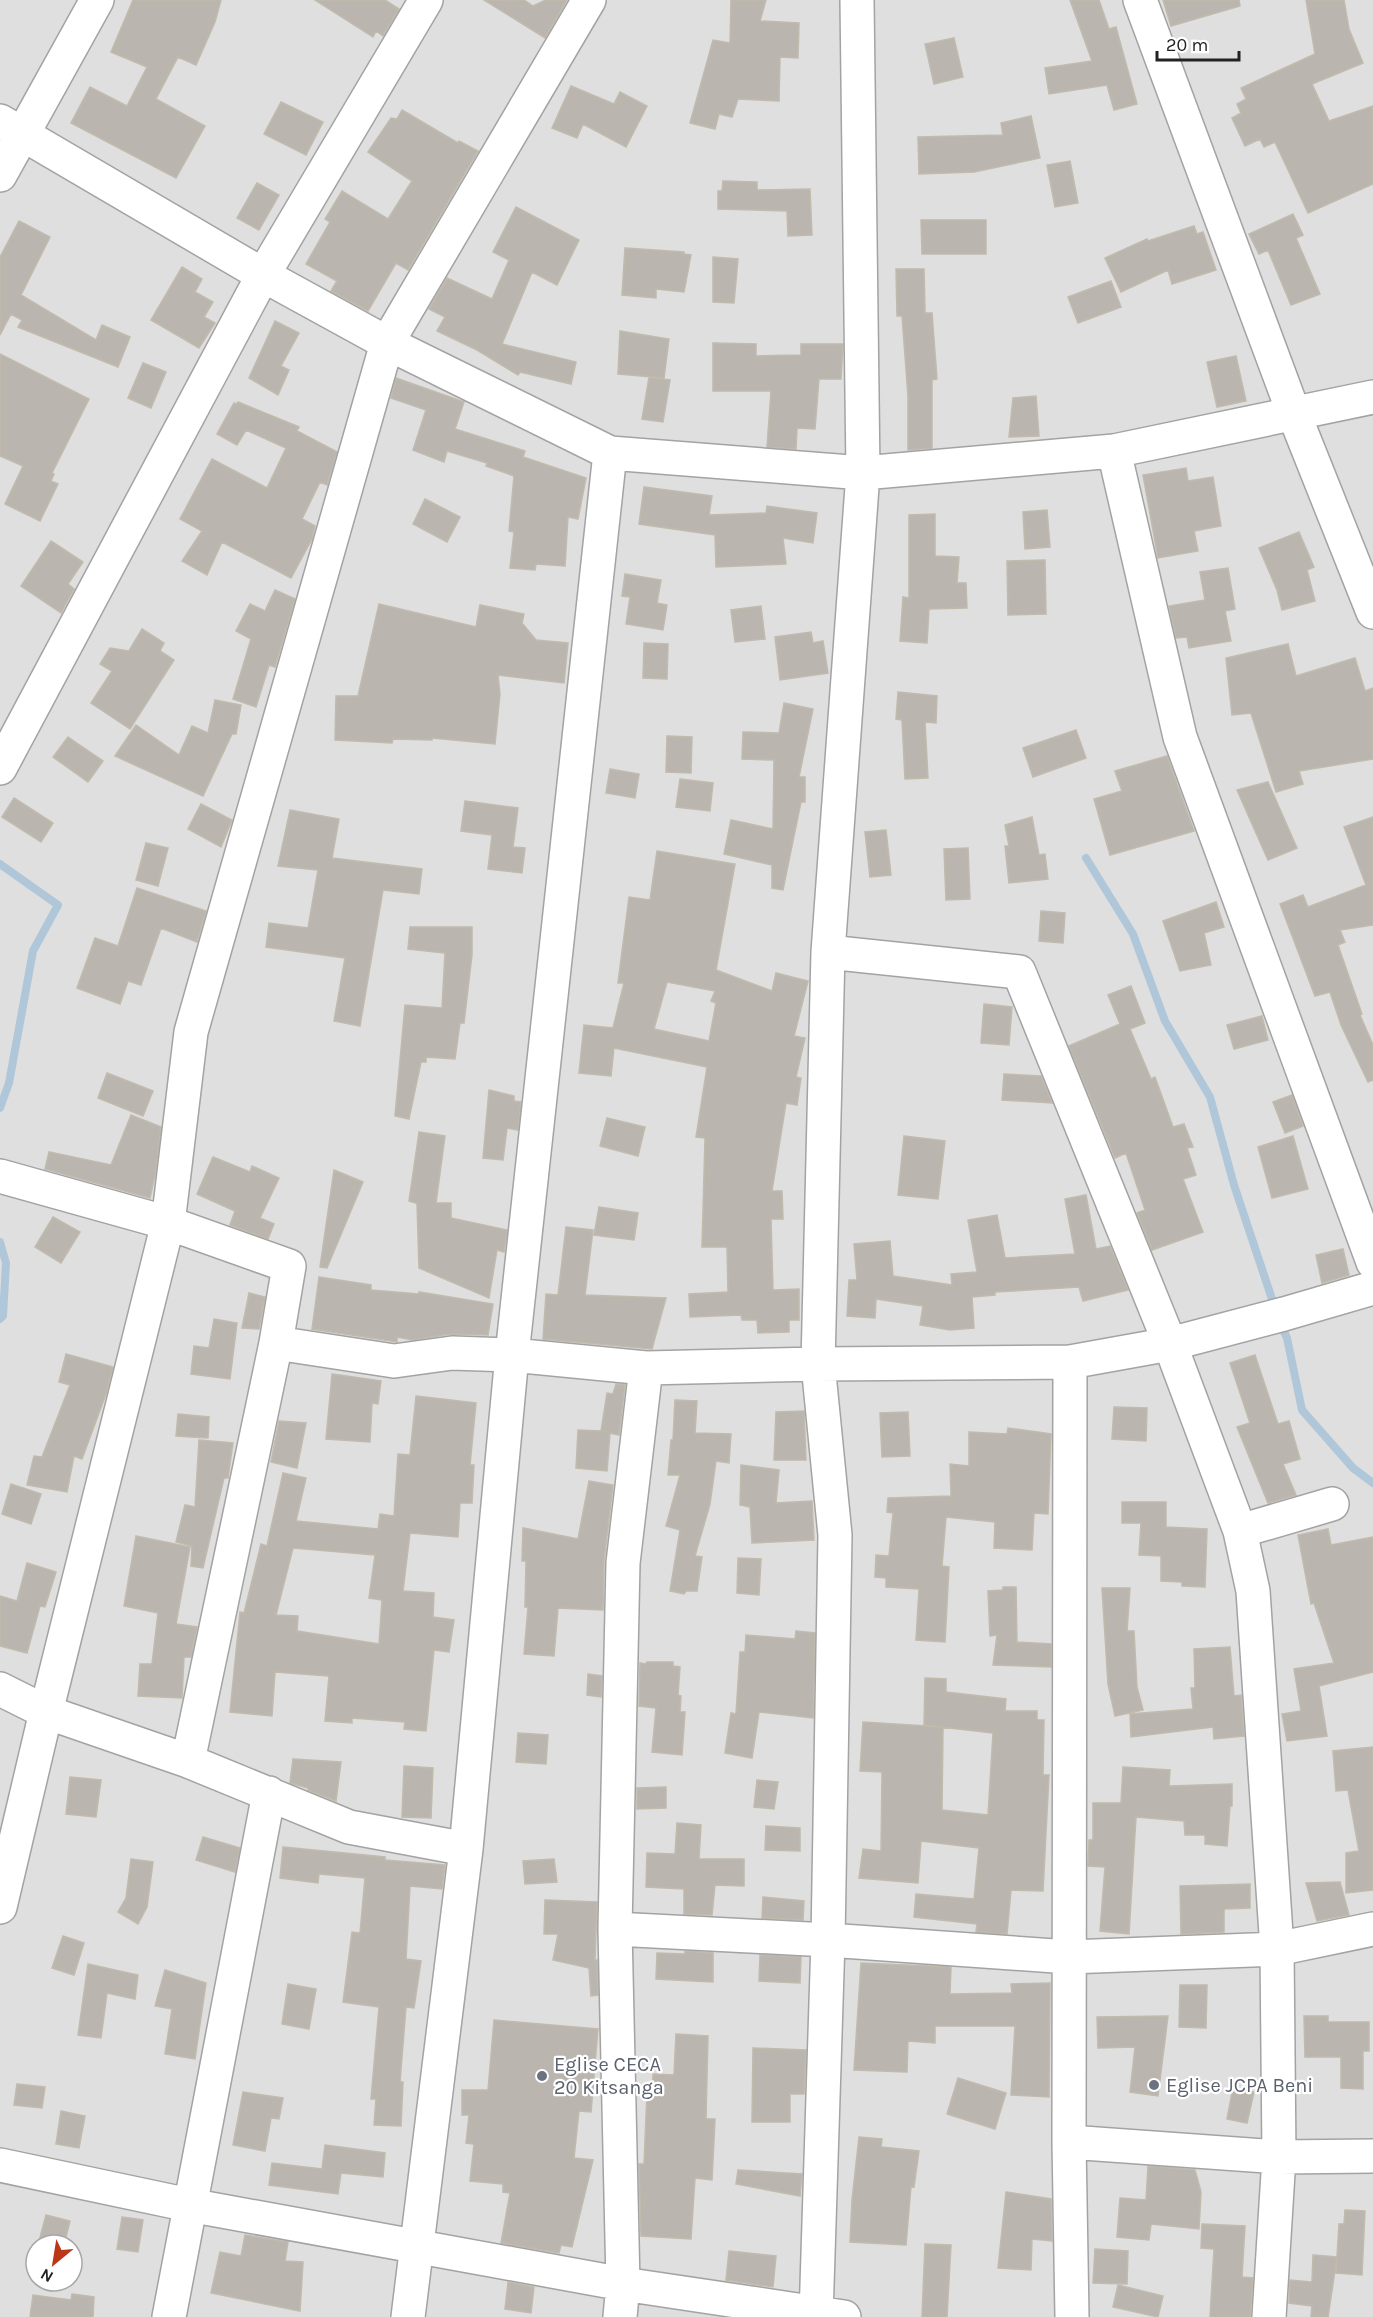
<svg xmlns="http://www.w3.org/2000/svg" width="1373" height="2317" viewBox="0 0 1373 2317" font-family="Karla,sans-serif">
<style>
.residential{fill:#dfdfdf;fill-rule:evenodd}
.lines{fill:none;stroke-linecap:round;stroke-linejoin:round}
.stream{stroke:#afc7d9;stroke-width:8}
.building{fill:#bab6af;stroke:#c1baad;stroke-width:1.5;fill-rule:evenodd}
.minor-casing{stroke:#a3a3a3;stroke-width:36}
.minor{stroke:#fff;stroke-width:33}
.worship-dot{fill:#6b7280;stroke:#fff;stroke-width:2}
.labels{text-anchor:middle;stroke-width:4.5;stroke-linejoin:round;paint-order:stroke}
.worship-label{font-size:20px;fill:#5b616d;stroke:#fff;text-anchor:start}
</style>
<rect width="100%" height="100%" fill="#f1f0e9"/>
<path class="residential" d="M0 0H1373V2317H0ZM36 2245H72V2281H36Z"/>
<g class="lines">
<path class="stream" d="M1086 858 1133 934 1165 1021 1210 1097 1234 1185 1275 1308
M0 864 58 905 33 951 9 1083 0 1108
M0 1242 6 1263 3 1316 0 1319
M1279 1321 1287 1338 1302 1410 1353 1468 1373 1483"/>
</g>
<path class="building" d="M133 0H221L215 22 196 65 178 57 156 99 205 126 176 178 71 123 90 87 127 106 147 67 111 52Z
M315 0H385L399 9 383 36 376 31 373 37Z
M484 0H524L533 6 546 0H567L545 38Z
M731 0H766L760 21 799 23 798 58 780 57 779 101 738 99 732 117 719 114 715 129 690 123 713 40 730 43Z
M1070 0H1099L1109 29 1116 27 1137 104 1114 110 1107 85 1049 94 1045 68 1092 61Z
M1163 0H1239L1240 6 1171 26Z
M1306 0H1344L1349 29 1363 63 1312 84 1329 121 1373 106V184L1308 213 1275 142 1264 147 1260 139 1245 146 1232 118 1241 113 1237 104 1246 99 1241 88 1315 54Z
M954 38 963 77 934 84 925 44Z
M571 86 614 104 620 92 647 106 626 147 583 124 577 138 552 128Z
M281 102 323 122 306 155 264 134Z
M402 110 458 143 459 141 478 151 408 270 396 263 368 311 331 291 337 281 306 264 330 222 325 219 342 191 388 219 412 181 368 152 391 118 397 119Z
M1031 116 1040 158 974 172 919 174 918 137 1003 135 1001 123Z
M1070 161 1078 203 1055 207 1047 165Z
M723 181 757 182V190L810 189 812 235 788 236 787 211 718 209V191H722Z
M257 183 279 195 259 230 237 218Z
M516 207 579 240 557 285 532 272 502 344 576 362 571 384 520 372 518 375 477 350 437 331 445 317 429 309 447 278 492 299 509 260 493 252Z
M1293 214 1303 235 1296 238 1320 294 1291 305 1268 250 1259 254 1249 234Z
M921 220H986V254H922Z
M19 221 50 237 21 295 96 340 102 325 130 337 118 367 18 327 22 320 11 314 0 335V257Z
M1194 226 1197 234 1203 232 1216 270 1172 284 1168 270 1121 292 1105 258 1147 239 1148 241Z
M625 248 684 252V254L691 255 684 292 656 289V298L622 295Z
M713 257 738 259 734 303 713 302Z
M182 267 202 279 195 292 213 302 204 317 215 323 199 348 151 320Z
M896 269H924L925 313H932L937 379 932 380V448L908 450V396L902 316H897Z
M1111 281 1121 307 1078 323 1068 297Z
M275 321 299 333 281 366 289 370 278 395 249 378Z
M620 331 669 339 664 378 618 374Z
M713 343 756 344V356L801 355V344H843L841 379H819L815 429 797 428 796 449 767 447 771 391H713Z
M0 354 89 399 52 473 54 474 51 481 58 484 40 521 5 504 23 466 0 456Z
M1236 356 1246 401 1217 407 1207 362Z
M143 363 166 372 151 408 128 398Z
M649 377 670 380 663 422 642 419Z
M396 378 464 402 455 429 525 451 523 457 586 478 578 519 568 517 565 566 536 564 535 570 510 568 514 532 509 531 514 476 486 466 487 463 447 451 444 462 413 450 426 410 391 398Z
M1036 396 1039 436 1009 437 1013 398Z
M238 402 299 427 297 431 337 452 327 485 320 482 302 519 315 526 312 539 291 578 222 542 207 575 182 561 202 531 180 519 212 459 267 488 286 448 246 430 237 445 217 434 234 403 237 404Z
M1186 468 1188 481 1213 477 1221 526 1194 531 1198 551 1158 558 1143 475Z
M644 487 712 496 709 515 766 513 767 506 817 513 813 543 783 538 786 564 716 567 715 535 639 524Z
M425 499 460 517 447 542 413 524Z
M1047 510 1050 547 1025 549 1023 512Z
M935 514V556L959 557 957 583H966L967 608 929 609 927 643 900 641 903 597 909 598V515Z
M1299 532 1314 567 1307 570 1315 601 1282 610 1277 590 1259 548Z
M51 541 83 562 68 584 74 589 61 613 21 586Z
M1045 560 1046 614 1008 615 1007 561Z
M1228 568 1235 609 1225 611 1231 641 1189 648 1187 637 1176 638 1169 606 1205 600 1200 572Z
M625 574 661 580 657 603 667 605 663 630 626 624 630 597 622 596Z
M275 590 295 599 275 667 269 665 256 707 233 699 251 639 236 631 250 604 265 611Z
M379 604 476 627 480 605 524 614 522 623 536 640 568 643 564 683 498 675 500 694 495 744 432 738V740L393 739 392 743 335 740 336 696H358Z
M761 606 765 639 735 642 731 610Z
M142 629 164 643 160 651 174 660 130 729 91 703 112 671 100 664 110 648 129 651Z
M811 632 813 643 823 641 828 673 780 680 775 637Z
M644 643 668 644 667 679 643 678Z
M1288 644 1296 676 1355 658 1365 691 1373 688V759L1299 771 1303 784 1276 792 1251 713 1232 715 1226 658Z
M898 692 937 696 936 723 925 722 928 778 905 779 902 720 896 719Z
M215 700 241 705 236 734H232L203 796 115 756 136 725 179 755 192 726 208 733Z
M784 703 813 709 799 777H805V802H801L783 890 772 888V865L724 854 731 820 773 829 774 760 742 759 743 732 779 733Z
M1076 730 1086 758 1033 777 1023 748Z
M667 736 692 737 691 773 666 772Z
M68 737 103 761 88 782 53 757Z
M1167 756 1194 831 1110 855 1094 799 1122 791 1115 771Z
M610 769 639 774 635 798 606 793Z
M680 779 713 783 710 811 676 807Z
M1268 782 1297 848 1268 860 1237 790Z
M14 798 53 823 41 842 2 817Z
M465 801 518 808 513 847 525 848 522 873 488 869 492 835 461 831Z
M201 804 232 820 221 847 188 829Z
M290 810 339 819 332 858 422 869 419 894 383 890 360 1026 334 1021 345 958 266 947 269 923 308 928 318 870 278 866Z
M1032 817 1039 855 1045 854 1048 879 1009 883 1005 846H1009L1005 825Z
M1373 817V925L1340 930 1345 942 1338 945 1362 1014 1360 1015 1373 1045V1080L1368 1082 1341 1025 1330 992 1315 996 1280 904 1303 895 1308 907 1366 885 1344 827Z
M886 830 891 875 870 877 865 832Z
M146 843 168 848 158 886 136 880Z
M968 848 970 899 946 900 944 849Z
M657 851 735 864 716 970 772 991 776 973 808 981 794 1036 805 1038 796 1077 801 1078 797 1105 786 1103 772 1191H782L783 1219H771L773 1290 799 1289V1320H789V1332L758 1333 757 1320H742L741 1315 690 1317 689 1294 728 1292 727 1247H702L705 1138 696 1137 707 1067 614 1048 611 1076 579 1073 584 1025 613 1028 624 983H618L629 897 650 900ZM667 982 715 991 711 1001 716 1003 709 1041 654 1029Z
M137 888 206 911 197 942 161 928 141 985 128 981 120 1004 77 988 95 938 118 946Z
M1216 902 1224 927 1204 933 1211 965 1180 971 1163 921Z
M1041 911 1065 913 1063 943 1039 941Z
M410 927H472V955L464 1023H460L455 1059 426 1057V1062H421L409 1119 395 1116 405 1005 442 1008 445 953 408 949Z
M1131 986 1145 1023 1130 1029 1151 1079 1155 1077 1173 1127 1184 1124 1193 1147 1187 1148 1196 1175 1183 1179 1203 1232 1152 1250 1137 1213 1145 1210 1126 1153 1115 1158 1069 1046 1120 1024 1108 995Z
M984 1004 1012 1007 1009 1045 981 1043Z
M1262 1016 1268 1040 1234 1049 1227 1025Z
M107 1073 153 1091 143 1116 98 1098Z
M1004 1074 1041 1076 1052 1103 1002 1100Z
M489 1090 514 1096V1101L521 1102 518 1130 507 1128 503 1160 483 1158Z
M1292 1095 1303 1126 1285 1133 1273 1102Z
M131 1115 161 1127 155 1175 150 1198 45 1169 49 1152 111 1165Z
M607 1118 645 1127 638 1156 600 1146Z
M419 1132 445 1136 436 1203H451V1218L507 1230 504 1252 497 1250 489 1298 419 1268 417 1204H419L409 1201Z
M904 1136 945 1141 938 1199 898 1195Z
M1293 1136 1308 1189 1272 1198 1258 1147Z
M213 1157 250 1172 252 1166 279 1178 260 1218 274 1224 268 1239 230 1225 235 1211 197 1194Z
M334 1170 363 1182 327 1268 320 1267Z
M1086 1195 1096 1249 1110 1246 1128 1290 1083 1301 1079 1287 995 1292V1295L972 1297 974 1328 950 1330 920 1325 923 1306 876 1299 875 1318 847 1316 849 1280H857L854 1244 890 1241 893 1276 952 1285 951 1274 977 1272 968 1220 997 1215 1005 1258 1075 1254 1065 1199Z
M599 1207 638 1213 634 1240 594 1235Z
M53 1217 80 1232 61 1263 35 1247Z
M566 1227 593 1230 585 1295 666 1298 652 1349 543 1339 546 1294 558 1295Z
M1343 1249 1349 1275 1322 1283 1316 1255Z
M319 1277 371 1285V1290L419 1294V1292L493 1304 488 1335 450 1334 412 1340 397 1337V1342L312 1329Z
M249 1293 265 1297 259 1329 242 1328Z
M214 1319 237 1323 230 1379 191 1374 194 1346 209 1348Z
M66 1354 113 1367 106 1394 82 1459 74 1456 67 1492 27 1485 34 1456 42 1457 70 1385 59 1382Z
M1255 1355 1278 1424 1289 1421 1300 1459 1283 1464 1296 1495 1268 1503 1237 1427 1250 1423 1230 1363Z
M332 1374 381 1381 378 1404 372 1403 370 1442 326 1439Z
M616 1384 625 1385 619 1435 610 1433 607 1471 576 1468 578 1430 601 1431 607 1393 613 1394Z
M416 1396 476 1403 470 1465H474L472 1503H460L458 1537 410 1533 403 1591 434 1593 433 1617 454 1620 449 1652 434 1650 426 1731 404 1729 405 1722 352 1718V1723L325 1721 329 1676 275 1672 272 1716 230 1712 240 1612 244 1613 261 1544 267 1546 283 1473 306 1478 296 1521 378 1529 380 1514 394 1516 398 1454 410 1455ZM293 1548 375 1555 369 1598 382 1600 379 1644 297 1631 298 1616 276 1615Z
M675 1400 697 1401 695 1433 731 1434 729 1463 716 1461 710 1504 695 1556 702 1557 697 1591H686L684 1594 670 1591 680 1530 666 1526 680 1475H668L671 1440H673Z
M1114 1407 1147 1408 1146 1441 1112 1439Z
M804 1411 806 1460H774L776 1412Z
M908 1412 910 1456 882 1457 880 1413Z
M178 1414 209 1417 208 1438 176 1436Z
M279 1421 306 1423 297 1468 271 1462Z
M1008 1428 1051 1434 1048 1514 1034 1513 1032 1550 994 1548 995 1522 946 1517 942 1566 949 1567 945 1642 916 1640 919 1589 886 1587V1578L875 1577 876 1555 889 1556 893 1513 887 1512 888 1498 951 1496 950 1464 969 1466V1432L1007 1434Z
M199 1440 233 1443 228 1478H224L203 1568 191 1566 192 1546 176 1542 185 1505 195 1507Z
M741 1465 779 1470 776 1503 812 1501 814 1540 752 1543 750 1507 740 1505Z
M589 1481 613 1485 604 1561 603 1610 558 1608 554 1656 524 1654 528 1607H525L526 1561H522L523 1528 578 1539Z
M11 1484 41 1494 31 1524 2 1514Z
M1122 1502H1166V1527L1207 1529 1205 1587 1182 1586V1582L1161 1581V1556L1139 1555 1141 1523H1122Z
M1328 1529 1331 1545 1373 1537V1672L1319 1686 1327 1736 1287 1741 1282 1714 1301 1711 1294 1669 1334 1663 1314 1603 1311 1604 1298 1535Z
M136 1536 190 1547 176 1624 197 1627 191 1657H184L182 1698 138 1696 140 1664H152L158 1613 124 1606Z
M738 1558 761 1559 759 1595 737 1593Z
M27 1563 56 1572 45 1607 40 1606 27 1653 0 1646V1596L17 1601Z
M1003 1587H1016L1017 1642 1051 1644V1667L993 1665 997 1635 990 1636 988 1591 1003 1590Z
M1102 1588H1130L1127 1631H1134L1137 1687 1143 1710 1115 1716 1108 1684Z
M796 1631 815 1633 813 1718 759 1712 752 1758 725 1753 731 1713 736 1714 740 1652H745L746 1635 795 1639Z
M1230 1647 1234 1696 1241 1695 1244 1736 1214 1739 1213 1727 1131 1737 1130 1714 1193 1709 1191 1688H1195L1194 1649Z
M647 1662H673V1666L680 1667 678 1695 681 1696 680 1712H685L682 1755 652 1752 656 1708 639 1706 640 1663 646 1664Z
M588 1674 602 1676 601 1697 587 1695Z
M925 1678 946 1679V1692L1006 1699 1005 1711H1037V1720H1044L1043 1775H1049L1043 1891 1011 1890 1007 1934 976 1932 977 1924 914 1917 916 1894 974 1899 979 1848 921 1841 918 1883 859 1878 863 1849 881 1851 882 1772 860 1771 863 1722 943 1727 942 1810 988 1815 993 1733 924 1725Z
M518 1733 548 1735 546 1764 516 1762Z
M1373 1747V1890L1346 1893V1853L1359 1851 1348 1790 1336 1791 1333 1751Z
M293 1759 341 1762 336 1801 308 1790V1788L290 1783Z
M404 1766 433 1768 431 1818 402 1817Z
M1123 1767 1170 1770 1169 1786 1232 1784V1806H1230L1227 1846 1205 1844V1835H1185L1184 1821 1136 1817 1129 1934 1100 1931 1105 1867 1088 1866 1089 1840H1093V1803H1121Z
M70 1777 101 1780 96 1817 66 1814Z
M757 1780 778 1782 774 1809 754 1807Z
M666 1787V1808L637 1809V1788Z
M677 1823 701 1825 699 1859H744V1886L715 1885 712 1915 684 1914V1889L646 1887 647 1853 675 1854Z
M766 1826 800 1828V1851L765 1850Z
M203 1837 240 1848 235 1872 196 1860Z
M283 1847 385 1857V1860L445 1865 442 1889 410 1886 406 1959 421 1961 414 2008 406 2007 400 2082H403L401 2126 374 2125 376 2099H371L379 2007 343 2002 352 1932 360 1933 365 1878 319 1874 318 1883 280 1878Z
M131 1859 153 1862 147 1907 138 1924 118 1912 126 1898Z
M554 1859 557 1882 525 1884 523 1861Z
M1340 1882 1349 1915 1317 1921 1306 1883Z
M1250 1884V1908L1224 1909V1932L1181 1934 1180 1886Z
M763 1897 804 1901 803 1920 762 1918Z
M545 1900 597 1902 595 1960H597L598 1995 591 1996 589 1968 553 1960 558 1934H544Z
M63 1936 84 1943 74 1975 52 1968Z
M685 1951 713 1953V1982L656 1979 657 1953 685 1954Z
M760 1955 801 1957 800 1983 759 1981Z
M861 1963 951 1967 950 1994 1012 1993 1011 1984 1050 1983 1049 2097 1011 2095 1015 2026H935V2043L908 2041 907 2072 854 2070Z
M88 1964 138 1975 135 1999 107 1993 101 2038 78 2035Z
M165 1970 206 1983 195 2059 165 2054 172 2009 155 2006Z
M288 1984 316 1989 309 2029 282 2024Z
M1180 1985H1207L1206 2028 1179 2027Z
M1168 2016 1158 2096 1130 2092 1135 2047 1098 2048 1097 2017Z
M1304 2016H1328V2022H1369V2051H1363V2089L1341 2088V2057H1305Z
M494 2020 598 2029 591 2112 579 2111 574 2158 593 2160 572 2247 561 2245 559 2253 501 2243 510 2193 503 2192V2184L470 2181 474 2144 466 2143 469 2115H462V2090H488Z
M676 2034 708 2036 706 2119H715L712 2180 695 2178 691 2239 641 2236 639 2164H644L647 2093 652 2094 653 2074 674 2075Z
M753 2048 806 2050 804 2094H790V2122H752Z
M958 2078 1006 2093 995 2129 947 2114Z
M17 2084 45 2087 42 2108 14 2105Z
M1233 2088 1254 2092 1247 2123 1227 2119Z
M243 2092 283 2098 279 2119 271 2118 265 2151 233 2145Z
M61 2111 85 2116 79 2148 56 2144Z
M859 2137 882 2139 881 2147 919 2151 914 2187 911 2186 906 2245 850 2242 852 2200Z
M325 2145 385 2153 383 2177 341 2173 338 2194 269 2185 272 2163 322 2169Z
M1148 2166 1195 2170 1201 2192 1199 2229 1151 2224 1149 2240 1117 2237 1120 2198 1146 2200Z
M738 2170 802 2174 800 2196 736 2184Z
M1006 2192 1051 2199 1052 2241 1032 2239 1031 2270 998 2268Z
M1345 2210 1365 2211 1362 2275 1336 2273 1339 2224H1344Z
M46 2215 70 2221 64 2245H38Z
M122 2217 143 2220 138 2252 117 2249Z
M1202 2224 1245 2226 1242 2277 1253 2278 1250 2317H1210L1214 2249 1201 2248Z
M245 2235 288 2242 285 2261 303 2262 300 2311 211 2293 220 2252 241 2256Z
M925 2244 951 2245 947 2317H922Z
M1095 2249 1128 2251 1127 2284 1093 2283Z
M729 2251 776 2256 773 2287 726 2280Z
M1313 2255 1337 2257 1328 2317H1311L1312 2306 1289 2303 1290 2280 1312 2282Z
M508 2282 534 2287 531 2313 505 2309Z
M1118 2285 1163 2296 1158 2317 1113 2307Z
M72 2294 94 2297 93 2317H30L33 2295 71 2300Z"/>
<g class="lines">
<defs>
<path id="minor" d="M1140 0 1294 414 1373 612
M0 121 263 275 387 343 610 453 863 473 1114 451 1373 397
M0 175 97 0
M1114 451 1180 737 1373 1262
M0 768 263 275 426 0
M828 952 1019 972 1170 1344 1240 1531 1253 1591 1277 1949 1279 2157 1269 2317
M0 1176 168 1223 289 1266 276 1343 188 1761
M276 1343 394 1361 452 1353 512 1355 646 1368 818 1364 1070 1362 1170 1344 1284 1314 1373 1288
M1070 1362 1069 2142 1072 2317
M1240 1531 1332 1504
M0 1689 46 1712 188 1761 349 1827 466 1849
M0 1907 46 1712 168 1223 191 1032 387 343 589 0
M615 1929 828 1940 1069 1957 1277 1949 1373 1929
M1069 2142 1279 2157 1373 2156
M0 2165 189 2205 623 2284 844 2317
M169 2317 269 1793
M408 2317 466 1849 512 1355 610 453
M620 2317 623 2284 615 1929 623 1563 646 1368
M816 2317 828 1940 835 1535 818 1364 828 952 863 473 857 0"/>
</defs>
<use href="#minor" class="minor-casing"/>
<use href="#minor" class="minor"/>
</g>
<g class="worship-dot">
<circle cx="542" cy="2076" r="6"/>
<circle cx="1154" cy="2085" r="6"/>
</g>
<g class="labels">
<g class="worship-label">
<text x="554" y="2071">Eglise CECA<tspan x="554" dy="23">20 Kitsanga</tspan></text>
<text x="1166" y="2092">Eglise JCPA Beni</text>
</g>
</g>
<g transform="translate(54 2263) rotate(210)"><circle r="28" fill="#ffffff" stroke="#a7a7a7" stroke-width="1.5"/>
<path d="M0-4.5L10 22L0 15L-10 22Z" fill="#bc3717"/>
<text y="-9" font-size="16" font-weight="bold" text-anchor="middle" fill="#222222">N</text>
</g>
<path d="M1157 51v9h82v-9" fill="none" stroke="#222222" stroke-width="3"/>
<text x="1166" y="51" font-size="18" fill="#222222" stroke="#ffffff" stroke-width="4.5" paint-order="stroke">20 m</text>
</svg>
